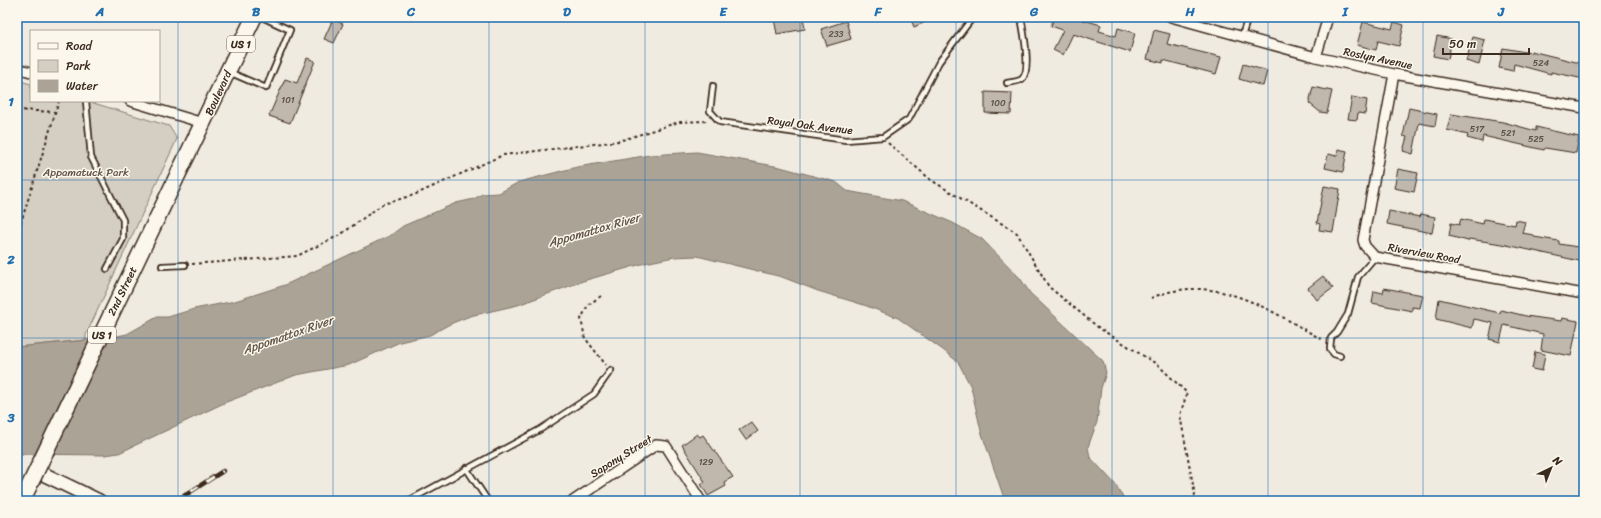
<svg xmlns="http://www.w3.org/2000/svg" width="1601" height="518" viewBox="0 0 1601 518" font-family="Sriracha,sans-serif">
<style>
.green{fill:#d5cec3;stroke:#887c70}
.water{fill:#aca397;stroke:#7f7367}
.building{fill:#c0b8ad;stroke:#3b2a1e}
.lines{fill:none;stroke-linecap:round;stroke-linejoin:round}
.lane-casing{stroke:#3b2a1e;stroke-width:8}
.street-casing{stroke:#3b2a1e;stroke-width:12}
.secondary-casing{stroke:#3b2a1e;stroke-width:16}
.primary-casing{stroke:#3b2a1e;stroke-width:18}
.path{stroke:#3b2a1e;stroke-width:2;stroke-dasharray:3 3;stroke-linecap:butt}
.lane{stroke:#fbf7ec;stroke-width:4.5}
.street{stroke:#fbf7ec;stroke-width:9}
.secondary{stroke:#fbf7ec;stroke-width:13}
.primary{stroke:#fbf7ec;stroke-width:15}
.rail-casing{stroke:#3b2a1e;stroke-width:4.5}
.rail{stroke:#fbf7ec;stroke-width:3;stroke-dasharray:9;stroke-linecap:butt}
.primary-bridge-casing{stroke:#3b2a1e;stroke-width:18;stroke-linecap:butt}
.primary-bridge{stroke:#fbf7ec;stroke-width:15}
.grid{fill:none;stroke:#1f6fb2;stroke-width:1;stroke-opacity:0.55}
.labels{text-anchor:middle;stroke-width:3;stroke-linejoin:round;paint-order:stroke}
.number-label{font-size:9px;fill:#5c4e42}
.shield{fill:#fbf7ec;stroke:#75685c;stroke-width:1}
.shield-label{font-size:10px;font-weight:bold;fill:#3b2a1e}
.street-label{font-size:11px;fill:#3b2a1e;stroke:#fbf7ec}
.park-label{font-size:11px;fill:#625347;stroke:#fbf7ec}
.water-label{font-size:12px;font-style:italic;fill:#635448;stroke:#fbf7ec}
.neatline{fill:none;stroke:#1f6fb2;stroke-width:1.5}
.grid-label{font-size:13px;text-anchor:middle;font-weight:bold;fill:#1f6fb2}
</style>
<rect width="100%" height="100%" fill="#f0ebe0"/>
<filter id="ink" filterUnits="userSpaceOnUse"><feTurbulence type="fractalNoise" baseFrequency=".025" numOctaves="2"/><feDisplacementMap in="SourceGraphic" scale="8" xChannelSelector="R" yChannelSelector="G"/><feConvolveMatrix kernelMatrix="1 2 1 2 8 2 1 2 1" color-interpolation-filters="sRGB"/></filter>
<g filter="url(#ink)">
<path class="green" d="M17 80 31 84V101H87L169 126 177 139 86 335V340L17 347Z"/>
<path class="water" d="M697 152 780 167 836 182 847 191 902 201 953 223 982 239 1020 278 1030 293 1103 361 1106 373 1101 388 1097 422 1088 447 1090 457 1116 485 1125 501H1005L981 431 971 387 958 362 943 350 898 318 864 305 818 291 782 277 697 256 674 257 645 263 583 281 518 305 470 316 450 324 430 335 400 342 349 365 296 375 224 403 119 453 105 455 17 454V347L108 338 127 334 157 317H168L194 309 235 301 285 285 391 235 403 226 456 203 474 199 482 194 499 193 519 182 577 167 650 155Z"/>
<path class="building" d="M789 17H803L805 29 777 34 774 19Z
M910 17H937L914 27Z
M1054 17H1073L1101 25 1099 31 1116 36 1118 28 1135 33 1130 52 1073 34 1063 55 1053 50 1063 30 1051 26Z
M333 19 343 24 334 43 324 39Z
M846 21 851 39 827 46 821 29Z
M1363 22 1392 29 1394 22 1404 25 1399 46 1378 41 1376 50 1357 45Z
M1154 30 1170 34 1167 44 1221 57 1216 74 1163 60V63L1147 59Z
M1437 36 1452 39 1448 59 1433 56Z
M1473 37 1485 40 1479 65 1466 61Z
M1503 48 1531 53V51L1584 64V79L1551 72V74L1514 64 1513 71 1499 68Z
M307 58 315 61 290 123 269 116 285 79 297 83Z
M1243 64 1267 71 1263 86 1239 79Z
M1313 87 1332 91 1327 113 1320 112 1309 103Z
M985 92 1012 93 1011 114 985 113Z
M1352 97 1367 100 1365 114 1358 113 1357 120 1348 119Z
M1409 108 1437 114 1435 126 1419 123 1413 154 1403 151 1407 137 1403 136Z
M1451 114 1503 122 1536 131V127L1579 137 1576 153 1545 148 1544 150 1483 136 1482 142 1467 138 1468 135 1447 130Z
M1338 149 1347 151 1343 172 1325 168 1328 154 1337 156Z
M1398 169 1418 173 1414 192 1394 188Z
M1324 186 1340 189 1333 232 1319 230 1320 224 1317 223Z
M1389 211 1420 217 1421 214 1435 217 1432 233 1387 224Z
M1461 219 1483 224 1484 219 1515 225 1516 220 1525 222 1522 233 1534 235V237L1559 241V244L1584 248V262L1502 244 1469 239 1468 241 1449 236 1451 223 1459 225Z
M1323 276 1333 288 1317 300 1308 288Z
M1384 288 1423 295 1420 308 1412 307V311L1372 303 1374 291 1383 293Z
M1439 299 1500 313 1501 310 1526 316 1561 321 1562 318 1578 321 1571 356 1541 350 1543 334 1504 325 1500 342 1489 339 1493 323 1474 319 1472 328 1436 319Z
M1535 352 1545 354 1542 371 1532 369Z
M751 422 758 431 746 440 739 430Z
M697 434 700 437 703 435 733 477 724 482 726 486 708 496 701 484 705 482 682 445Z"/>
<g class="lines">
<defs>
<path id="lane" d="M1242 36 1248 17
M229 72 266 88 290 30 262 17
M1007 83C1011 82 1018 82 1022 79 1032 70 1023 29 1021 17
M713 86 710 111 720 122 846 140 883 137 909 119 939 62 973 17
M86 101 91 157 123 220V239L107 269
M162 266 185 265
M1340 356 1334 354 1330 349 1331 338 1337 332 1348 314 1358 277 1375 257
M466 468 488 501
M408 501 541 429 594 394 611 370"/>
<path id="street" d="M1171 17 1316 57 1394 74 1584 108
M1316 57 1328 17
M17 68 31 72
M1394 74 1363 240 1365 246 1375 257 1584 294
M130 101 203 123
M573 501 656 445 666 446 701 501"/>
<path id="secondary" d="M37 471 99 501"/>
<path id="primary" d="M181 168 254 17"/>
</defs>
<use href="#lane" class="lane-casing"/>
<use href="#street" class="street-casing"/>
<use href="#secondary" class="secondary-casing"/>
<use href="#primary" class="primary-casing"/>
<path class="path" d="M17 110 56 112
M888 143 931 180 1017 233 1049 287 1099 328 1158 365 1187 393 1180 415 1196 501
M17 235 59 101
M192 264 297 256 340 235 383 204 414 195 503 155 619 141 679 122 708 121
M601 296 588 305 581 319 585 338 606 365
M1151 298C1215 271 1269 310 1323 340"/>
<use href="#lane" class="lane"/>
<use href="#street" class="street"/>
<use href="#secondary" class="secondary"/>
<use href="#primary" class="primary"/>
<defs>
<path id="rail" d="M176 501 223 471"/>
</defs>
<use href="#rail" class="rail-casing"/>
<use href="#rail" class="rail"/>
<defs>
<path id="primary-bridge" d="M22 501 181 168"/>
</defs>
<use href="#primary-bridge" class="primary-bridge-casing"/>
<use href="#primary-bridge" class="primary-bridge"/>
</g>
</g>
<path class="grid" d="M178 17V501M333 17V501M489 17V501M645 17V501M800 17V501M956 17V501M1112 17V501M1268 17V501M1423 17V501M17 180H1584M17 338H1584"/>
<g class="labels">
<g class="number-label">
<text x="836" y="37">233</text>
<text x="1541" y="66">524</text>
<text x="288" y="103">101</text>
<text x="998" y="106">100</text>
<text x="1477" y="132">517</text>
<text x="1508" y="136">521</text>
<text x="1536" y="142">525</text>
<text x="706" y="465">129</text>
</g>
<g class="shield">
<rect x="227" y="36" width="28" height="16" rx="3"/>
<rect x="88" y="327" width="28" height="16" rx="3"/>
</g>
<g class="shield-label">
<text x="241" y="48">US 1</text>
<text x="102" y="339">US 1</text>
</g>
<g class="street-label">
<text transform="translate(1378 58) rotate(12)" y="4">Roslyn Avenue</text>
<text transform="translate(218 93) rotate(-65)" y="4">Boulevard</text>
<text transform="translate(810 125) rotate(7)" y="4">Royal Oak Avenue</text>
<text transform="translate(1424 253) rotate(10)" y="4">Riverview Road</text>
<text transform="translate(122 291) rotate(-64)" y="4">2nd Street</text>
<text transform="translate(621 456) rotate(-32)" y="4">Sapony Street</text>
</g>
<g class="park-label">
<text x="86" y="176">Appamatuck Park</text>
</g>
<g class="water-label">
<text transform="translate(594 230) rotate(-16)" y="4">Appomattox River</text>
<text transform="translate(288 335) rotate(-19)" y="4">Appomattox River</text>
</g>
</g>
<rect width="1601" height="518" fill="none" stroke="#fbf7ec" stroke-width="44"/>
<rect x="30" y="30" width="130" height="72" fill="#fbf7ec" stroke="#aea59a"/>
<rect x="38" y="43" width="20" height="6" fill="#fbf7ec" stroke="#aea59a"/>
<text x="66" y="50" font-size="12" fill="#3b2a1e">Road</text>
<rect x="38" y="60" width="20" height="12" fill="#d5cec3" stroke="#aea59a"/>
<text x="66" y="70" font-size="12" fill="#3b2a1e">Park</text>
<rect x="38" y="80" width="20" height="12" fill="#aca397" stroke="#aea59a"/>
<text x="66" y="90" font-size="12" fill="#3b2a1e">Water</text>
<g transform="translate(1551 468) rotate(43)" stroke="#fbf7ec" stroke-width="3" paint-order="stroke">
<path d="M0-3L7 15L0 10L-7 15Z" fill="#3b2a1e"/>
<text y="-6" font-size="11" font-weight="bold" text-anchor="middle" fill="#3b2a1e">N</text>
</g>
<path d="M1443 48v6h86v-6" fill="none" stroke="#3b2a1e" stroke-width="2"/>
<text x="1449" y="48" font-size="12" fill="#3b2a1e" stroke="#fbf7ec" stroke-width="3" paint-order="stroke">50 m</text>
<rect x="22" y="22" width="1557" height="474" class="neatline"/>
<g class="grid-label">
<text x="100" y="16">A</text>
<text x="256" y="16">B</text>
<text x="411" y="16">C</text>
<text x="567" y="16">D</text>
<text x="723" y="16">E</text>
<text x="878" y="16">F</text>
<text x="1034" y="16">G</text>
<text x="1190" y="16">H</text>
<text x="1345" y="16">I</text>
<text x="1501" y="16">J</text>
<text x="11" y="106">1</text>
<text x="11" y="264">2</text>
<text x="11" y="422">3</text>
</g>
</svg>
